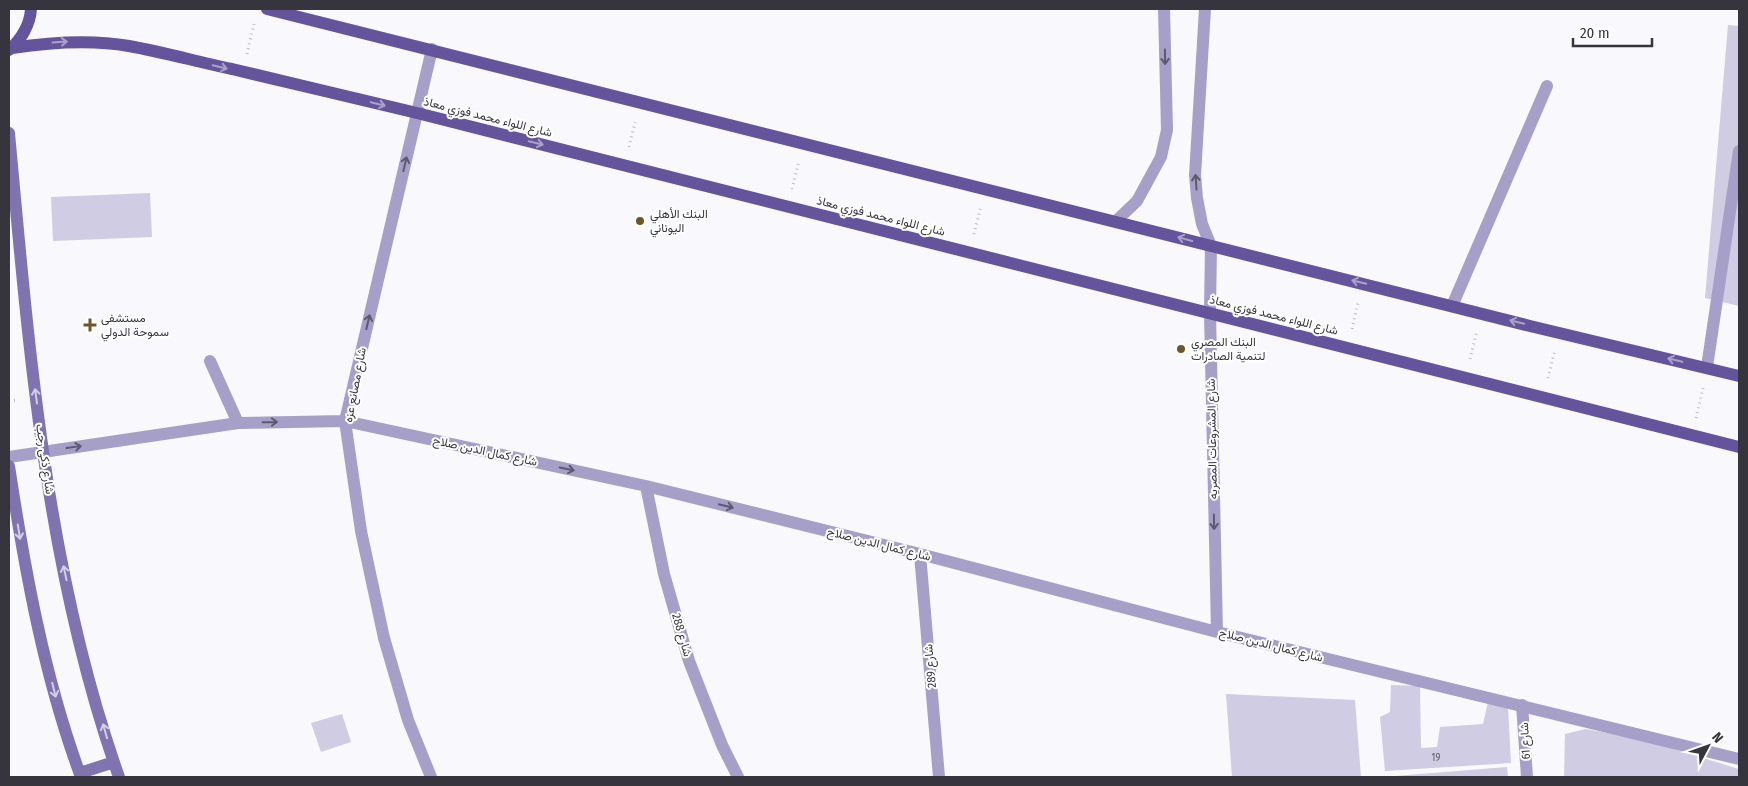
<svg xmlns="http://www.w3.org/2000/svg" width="1748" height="786" viewBox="0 0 1748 786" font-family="'Fira Sans Condensed',Vazirmatn,sans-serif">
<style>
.building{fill:#cfcce3}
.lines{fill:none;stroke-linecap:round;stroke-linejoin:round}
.path{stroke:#bdbcc2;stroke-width:3;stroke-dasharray:1 4;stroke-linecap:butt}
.lane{stroke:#a6a0c9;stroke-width:12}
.street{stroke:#a6a0c9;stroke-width:12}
.secondary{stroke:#7f74b0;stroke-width:12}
.primary{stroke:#64549c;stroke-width:12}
.oneway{stroke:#aaa1c9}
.oneway2{stroke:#5d5a6f}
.oneway3{stroke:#d2cee3}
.poi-dot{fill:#6e5627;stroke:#fff;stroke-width:2}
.labels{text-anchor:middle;stroke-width:4;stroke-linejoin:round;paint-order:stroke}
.number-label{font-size:10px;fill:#5c5b67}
.street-label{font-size:12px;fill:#36353e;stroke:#fff}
.poi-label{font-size:12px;fill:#36353e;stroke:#fff;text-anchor:start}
</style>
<rect width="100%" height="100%" fill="#f9f8fd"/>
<path class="building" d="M1728 25 1739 26V306L1705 298Z
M150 193 152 237 53 241 51 197Z
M1391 685 1420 686 1421 748 1437 747 1440 727 1483 724 1488 702 1508 707 1511 763 1385 771 1380 717 1390 712Z
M1226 694 1355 700 1361 777H1232Z
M342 714 351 742 321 752 311 723Z
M1586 729 1641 739 1739 769V777H1564L1565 734Z
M1507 767 1508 777H1395V776Z"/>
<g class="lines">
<path class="path" d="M247 54 254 24
M629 147 635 122
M792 189 799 161
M974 234 981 206
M1352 329 1358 303
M1470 359 1477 331
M1548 378 1555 350
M9 401 18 400
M1696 418 1703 388"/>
<path class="lane" d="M1452 306 1547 86
M1707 367 1739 151"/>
<path class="street" d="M1205 9 1195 175 1197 198 1202 224 1211 246 1210 313 1217 632
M1116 221 1137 201 1161 157 1167 130 1164 9
M210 361 238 423
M9 457 238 423 345 421 646 486 920 554 1217 632 1739 759
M646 486 664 574 689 661 722 745 738 777
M920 554 939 777
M1522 705 1527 777
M431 777 408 720 384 638 361 531 345 421 432 49"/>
<path class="secondary" d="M9 133C29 350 46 571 119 777
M9 466C25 571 44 677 81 777
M80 773 114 762"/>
<path class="primary" d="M267 9 1530 326 1739 376
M12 48C51 42 90 39 129 46 163 52 198 62 232 69 294 84 355 98 417 113L1739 447
M9 50C21 40 30 25 31 9"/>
</g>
<defs><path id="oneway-shaft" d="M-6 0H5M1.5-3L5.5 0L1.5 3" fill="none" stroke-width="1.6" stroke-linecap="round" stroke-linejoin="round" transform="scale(1.25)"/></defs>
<g class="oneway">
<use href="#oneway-shaft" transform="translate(60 42) rotate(-4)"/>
<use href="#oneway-shaft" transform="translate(220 67) rotate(13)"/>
<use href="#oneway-shaft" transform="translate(378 104) rotate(13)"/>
<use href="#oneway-shaft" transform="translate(536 143) rotate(14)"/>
<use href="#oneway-shaft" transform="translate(1185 239) rotate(-165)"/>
<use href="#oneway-shaft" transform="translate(1359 282) rotate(-166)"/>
<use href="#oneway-shaft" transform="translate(1517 322) rotate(-166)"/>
<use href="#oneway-shaft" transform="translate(1675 360) rotate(-167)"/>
</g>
<g class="oneway2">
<use href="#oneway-shaft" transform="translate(1165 57) rotate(89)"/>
<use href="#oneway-shaft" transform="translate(405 164) rotate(-77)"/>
<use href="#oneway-shaft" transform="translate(1196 182) rotate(-94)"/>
<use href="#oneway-shaft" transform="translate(368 322) rotate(-77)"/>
<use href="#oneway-shaft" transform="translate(270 422) rotate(-1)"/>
<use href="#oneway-shaft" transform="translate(74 447) rotate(-8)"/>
<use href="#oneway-shaft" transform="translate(567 469) rotate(12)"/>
<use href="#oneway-shaft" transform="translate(726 506) rotate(14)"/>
<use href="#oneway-shaft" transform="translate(1214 522) rotate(89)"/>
</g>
<g class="oneway3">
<use href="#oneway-shaft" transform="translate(36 396) rotate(-98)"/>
<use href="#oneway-shaft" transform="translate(19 532) rotate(81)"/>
<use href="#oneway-shaft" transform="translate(65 573) rotate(-102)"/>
<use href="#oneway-shaft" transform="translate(54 690) rotate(76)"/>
<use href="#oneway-shaft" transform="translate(105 731) rotate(-106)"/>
</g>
<g class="poi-dot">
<circle cx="640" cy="221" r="5"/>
<path d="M87.5 317.5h5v5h5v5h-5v5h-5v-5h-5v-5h5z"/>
<circle cx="1181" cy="349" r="5"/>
</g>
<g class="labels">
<g class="number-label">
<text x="1436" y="761">19</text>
</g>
<g class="street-label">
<text transform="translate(488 117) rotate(14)" y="4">شارع اللواء محمد فوزي معاذ</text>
<text transform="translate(881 216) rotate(14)" y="4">شارع اللواء محمد فوزي معاذ</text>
<text transform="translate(1274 315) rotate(14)" y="4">شارع اللواء محمد فوزي معاذ</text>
<text transform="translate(355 385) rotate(-79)" y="4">شارع مصانع عزه</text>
<text transform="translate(1212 439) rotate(-91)" y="4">شارع المشروعات المصريه</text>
<text transform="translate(485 451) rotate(12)" y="4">شارع كمال الدين صلاح</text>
<text transform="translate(45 459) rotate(82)" y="4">شارع ذكى رجب</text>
<text transform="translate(879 544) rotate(14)" y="4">شارع كمال الدين صلاح</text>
<text transform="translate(682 635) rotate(74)" y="4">شارع 288</text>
<text transform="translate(1271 645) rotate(14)" y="4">شارع كمال الدين صلاح</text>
<text transform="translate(930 666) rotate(-95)" y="4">شارع 289</text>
<text transform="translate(1525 741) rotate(-93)" y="4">شارع 61</text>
</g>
<g class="poi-label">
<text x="650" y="218">البنك الأهلي<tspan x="650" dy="14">اليوناني</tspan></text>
<text x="101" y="322">مستشفى<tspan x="101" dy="14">سموحة الدولي</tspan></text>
<text x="1191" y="346">البنك المصري<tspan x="1191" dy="14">لتنمية الصادرات</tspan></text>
</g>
</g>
<rect width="1748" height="786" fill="none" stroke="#36353e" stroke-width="20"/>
<g transform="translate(1708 746) rotate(49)" stroke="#ffffff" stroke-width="4" paint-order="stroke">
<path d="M0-4L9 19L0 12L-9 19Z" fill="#36353e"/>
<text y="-8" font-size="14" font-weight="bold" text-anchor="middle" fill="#36353e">N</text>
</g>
<path d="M1573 38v8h79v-8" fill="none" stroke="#36353e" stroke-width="2.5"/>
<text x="1580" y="38" font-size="15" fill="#36353e" stroke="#ffffff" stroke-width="4" paint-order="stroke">20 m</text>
</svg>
